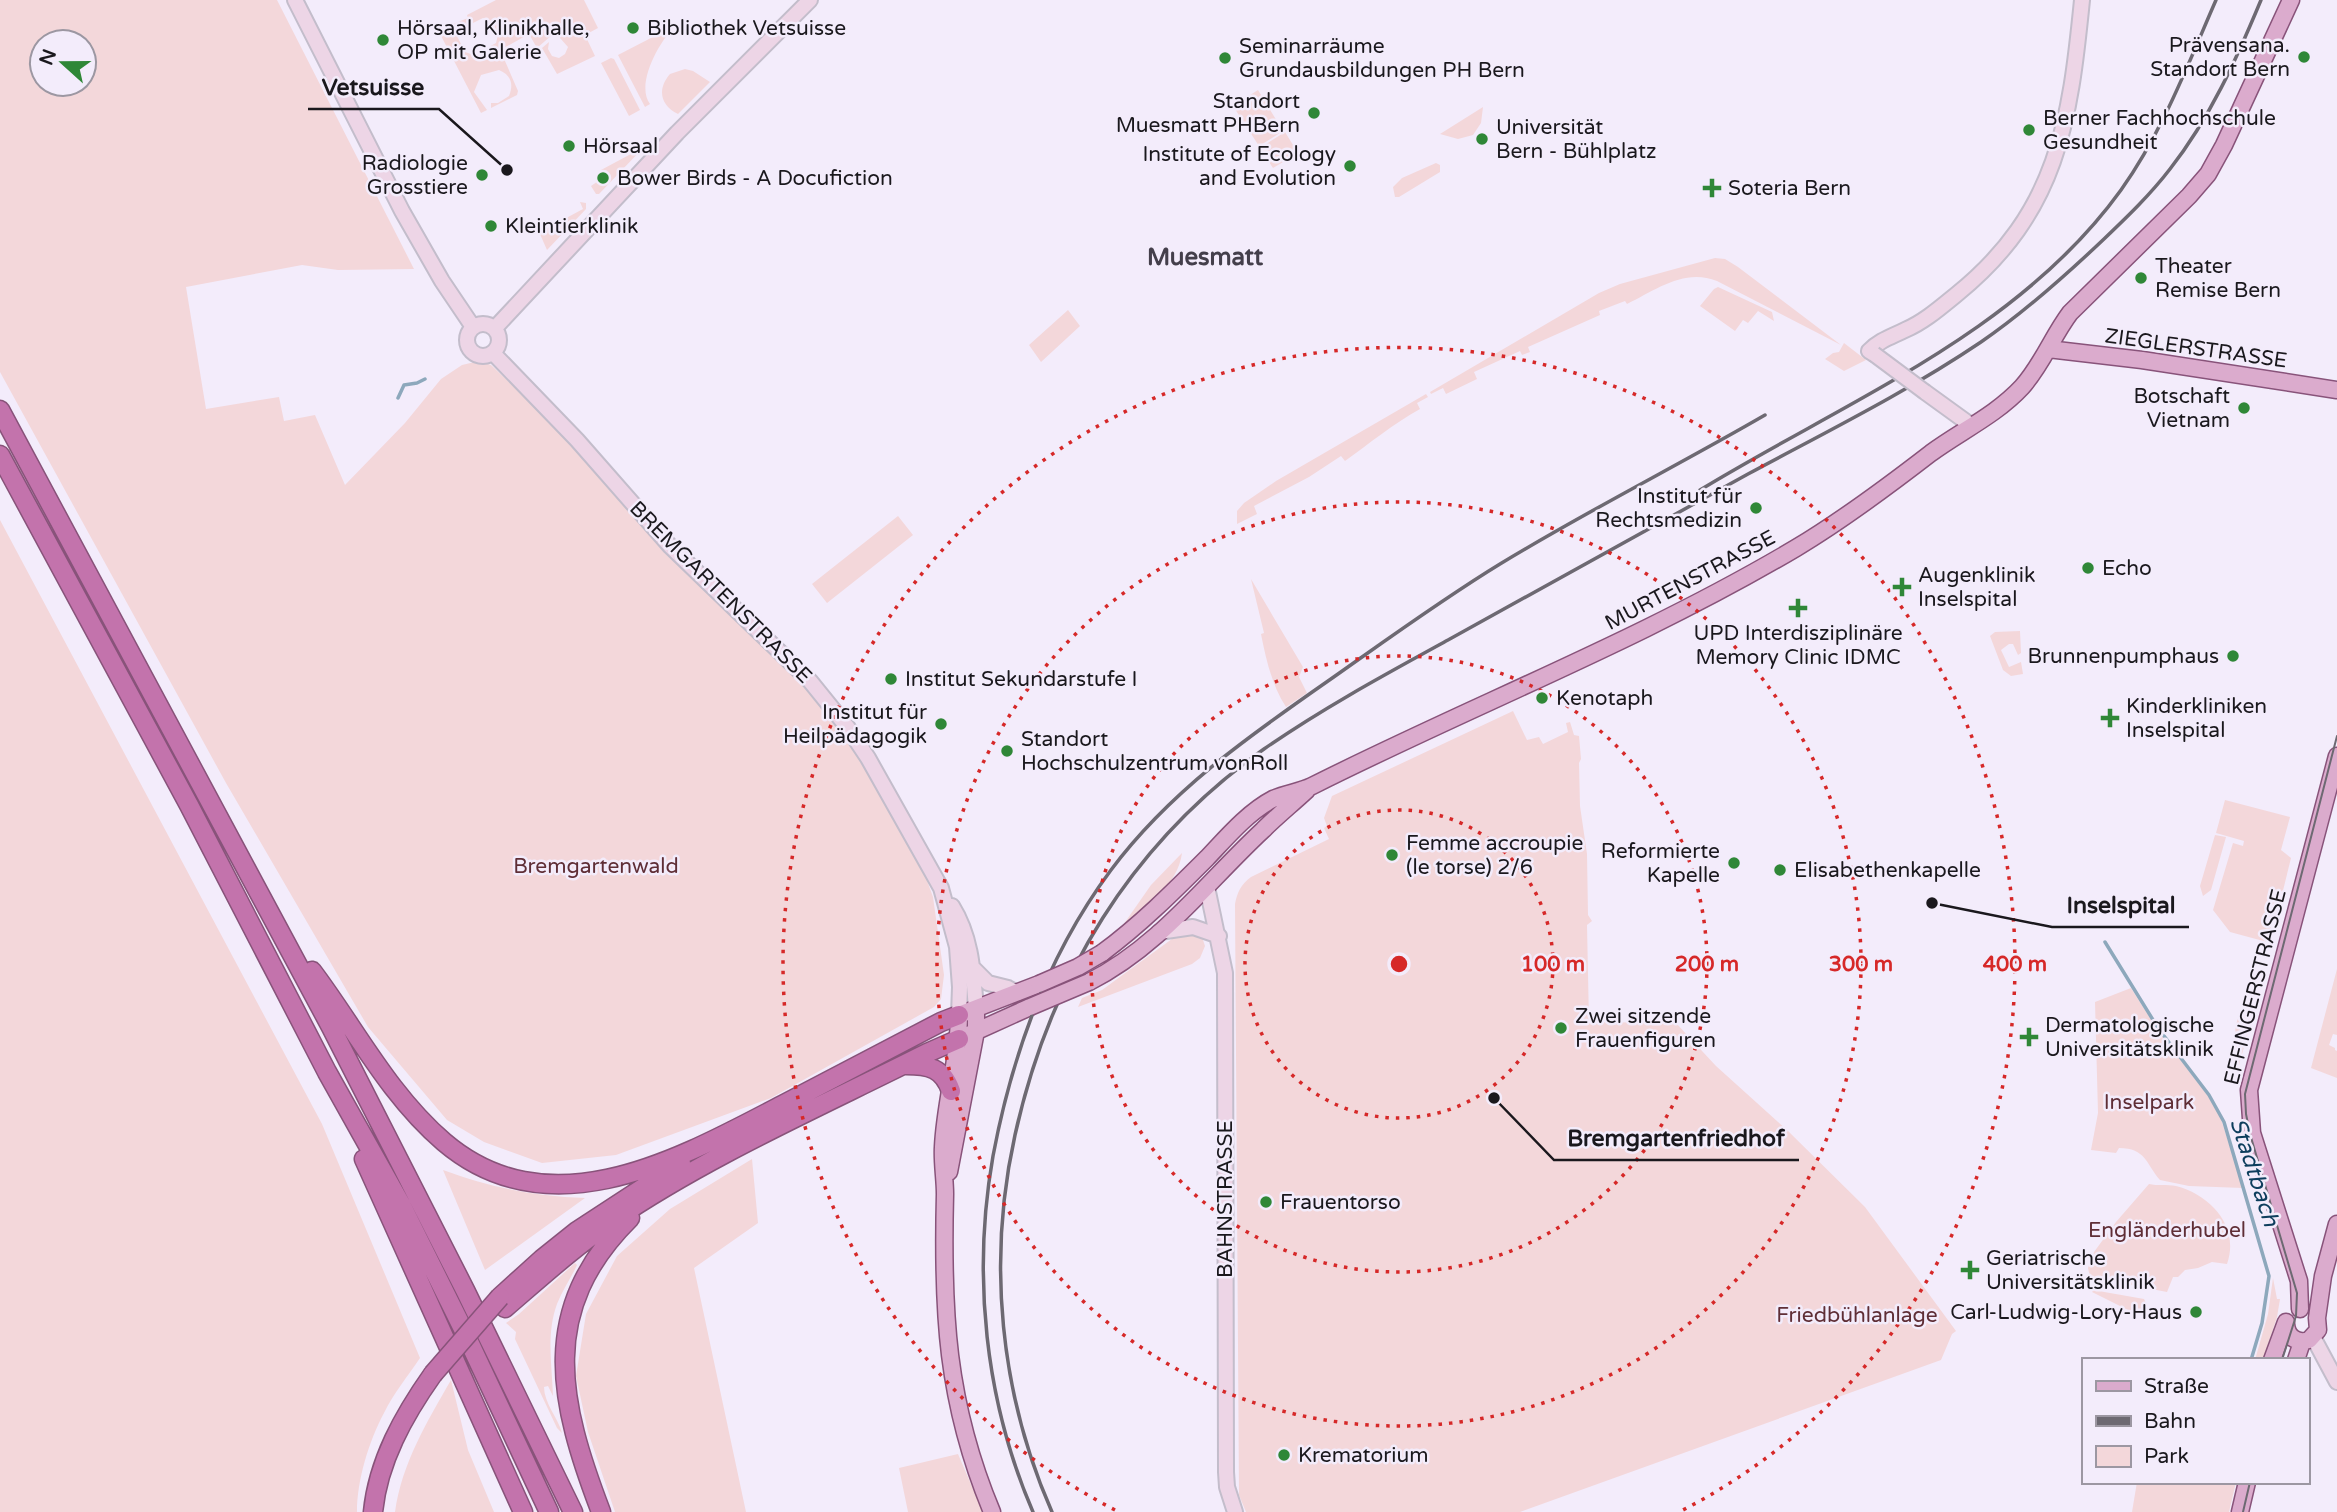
<svg xmlns="http://www.w3.org/2000/svg" width="2337" height="1512" viewBox="0 0 2337 1512" font-family="'Varela Round',sans-serif">
<style>
.green{fill:#f3d7da;fill-rule:evenodd}
.lines{fill:none;stroke-linecap:round;stroke-linejoin:round}
.stream{stroke:#8da8bc;stroke-width:3.5}
.secondary-casing{stroke:#c3bdcb;stroke-width:18}
.primary-casing{stroke:#88537a;stroke-width:19}
.highway-casing{stroke:#88537a;stroke-width:21}
.secondary{stroke:#edd5e6;stroke-width:14}
.primary{stroke:#dbabcd;stroke-width:16}
.highway{stroke:#c373ac;stroke-width:18}
.tram{stroke:#6d6972;stroke-width:2}
.rail{stroke:#6d6972;stroke-width:3.5}
.secondary-bridge-casing{stroke:#c3bdcb;stroke-width:18;stroke-linecap:butt}
.primary-bridge-casing{stroke:#88537a;stroke-width:19;stroke-linecap:butt}
.highway-bridge-casing{stroke:#88537a;stroke-width:21;stroke-linecap:butt}
.secondary-bridge{stroke:#edd5e6;stroke-width:14}
.primary-bridge{stroke:#dbabcd;stroke-width:16}
.highway-bridge{stroke:#c373ac;stroke-width:18}
.ring{fill:none;stroke:#d62828;stroke-width:3.5;stroke-dasharray:3.5 7}
.poi-dot{fill:#2f8737;stroke:#f3ecfb;stroke-width:2.5}
.labels{text-anchor:middle;stroke-width:5;stroke-linejoin:round;paint-order:stroke}
.poi-label{font-size:21px;fill:#1a181d;stroke:#f3ecfb;text-anchor:start}
.street-label{font-size:21px;fill:#1a181d;stroke:#f3ecfb}
.park-label{font-size:21px;fill:#5f2e36;stroke:#f3ecfb}
.water-label{font-size:23px;font-style:italic;fill:#0e3e5d;stroke:#f3ecfb}
.quarter-label{font-size:24px;font-weight:bold;fill:#443f4b;stroke:#f3ecfb}
.centre{fill:#d62828;stroke:#f3ecfb;stroke-width:3.5}
.ring-label{font-size:21px;text-anchor:middle;font-weight:bold;fill:#d62828;stroke:#f3ecfb;stroke-width:5;stroke-linejoin:round;paint-order:stroke}
.leader{fill:none;stroke:#1a181d;stroke-width:2.5}
.callout-dot{fill:#1a181d;stroke:#f3ecfb;stroke-width:2.5}
.callout-label{font-size:23px;text-anchor:middle;font-weight:bold;fill:#1a181d;stroke:#f3ecfb;stroke-width:5;stroke-linejoin:round;paint-order:stroke}
</style>
<rect width="100%" height="100%" fill="#f3ecfb"/>
<path class="green" d="M0 0H277L414 269 338 270 302 265 186 287 206 409 279 397 284 421 315 415 345 485 405 423 441 379 462 365 479 361 491 365 559 429 825 705 858 754 921 864 933 897 944 975 941 999 934 1007 771 1098 616 1155 542 1163 484 1142 447 1120 368 1027 226 783 0 372ZM42 42H84V84H42Z
M496 0H584L598 28 585 35 595 56 557 74 542 48 549 42 548 49 552 56 559 58 565 54 568 47 560 38 559 32 552 35 537 48 529 34 504 48 507 55 501 58 505 61 518 91 517 95 491 108V103H498L509 96C514 84 511 75 499 70L481 75 474 92 487 110 481 113 438 30 468 18 467 15ZM483 18 492 21 498 35 496 43 474 55 465 52 458 38 461 29Z
M676 25C660 40 635 84 650 104L645 107 618 55Z
M611 58 614 59 640 110 629 116 601 63Z
M685 69 693 71 710 82 678 114C660 105 657 89 670 74Z
M1258 90 1283 131 1259 146 1233 106Z
M1483 107 1481 123 1473 135 1458 139 1440 134Z
M1285 132 1298 153 1273 168 1260 148Z
M644 147 599 194H596L591 186 604 177 601 170Z
M1436 163 1440 165V172L1399 197H1395L1393 187 1402 178Z
M580 202 586 203V209L547 250 536 225 538 224 542 231 583 209Z
M1715 258 1725 259 1738 267 1841 345 1717 281C1684 268 1656 290 1627 304L1625 301 1599 311 1600 315 1528 347 1530 352 1522 355 1520 351 1474 372 1477 379 1446 394 1443 388 1431 394 1430 392 1599 293 1620 284Z
M1718 287 1772 312 1774 321 1758 311 1748 323 1743 320 1735 331 1700 306 1714 289Z
M1068 310 1080 326 1041 362 1029 345Z
M1844 343 1866 360 1844 371 1825 359 1833 353 1839 352Z
M1426 394 1428 397 1417 403 1420 409C1393 424 1370 443 1345 461L1341 456 1309 477 1254 506 1257 514 1237 524V511L1244 503 1276 481Z
M898 516 913 535 827 603 812 584Z
M0 520 322 1124 420 1358C408 1376 393 1394 384 1413 369 1441 357 1480 357 1512H0Z
M1251 579 1303 667 1299 677 1307 693 1286 707C1272 686 1266 659 1261 634L1264 633Z
M2020 631 2021 653 2018 655 2013 644H2009L2001 650 2009 667 2021 662 2023 674 2011 676 2003 670 1990 636 1995 632Z
M1513 711 1527 740 1539 737 1543 744 1568 732 1566 723 1570 722 1574 735 1579 736 1581 759 1579 763 1580 806 1587 854 1588 915 1592 921 1587 925 1589 1022 1676 1023 1716 1066 1787 1130 1865 1207 1956 1331 1952 1334 1941 1360 1520 1512H1246L1239 1495 1235 904C1237 893 1241 884 1251 877L1329 839 1324 828 1327 826 1324 818 1332 796Z
M2225 800 2290 817 2281 850 2291 858 2276 919H2273L2267 942 2230 932 2213 910 2233 843 2243 846 2244 841 2216 833Z
M2215 835 2226 837 2211 890 2203 896 2200 886Z
M1182 853C1178 885 1145 909 1121 928L1151 885Z
M1190 932 1202 937 1205 946 1200 958 1192 964 1078 1007 1082 998 1102 990 1176 936Z
M2337 969V1035L2333 1034 2329 1045 2335 1048V1050L2337 1051V1078L2311 1068Z
M2131 988 2157 1029 2208 1096 2220 1116 2243 1188 2189 1186 2160 1180C2146 1164 2146 1148 2119 1148L2116 1153 2091 1150 2098 1113 2095 1002Z
M2255 1007 2239 1065C2236 1046 2227 1010 2255 1007Z
M752 1159 758 1223 694 1268 746 1512H615L588 1432 576 1376 586 1314 617 1256 670 1209Z
M443 1170C492 1188 534 1196 585 1198L485 1270Z
M2149 1184C2157 1186 2167 1184 2176 1186 2211 1195 2240 1227 2227 1264L2212 1262 2198 1268 2185 1270 2178 1277H2173L2167 1292 2090 1277 2088 1268 2094 1252 2116 1222Z
M575 1263 577 1265C571 1278 562 1291 557 1304 546 1334 552 1365 553 1396L548 1386 544 1387C544 1403 558 1418 562 1433L557 1428 515 1339 516 1332 506 1323 519 1314Z
M2273 1278 2277 1299H2280L2277 1317 2263 1360H2255L2268 1314Z
M2093 1290 2144 1299 2146 1303 2142 1313 2138 1315 2092 1292Z
M451 1380 468 1450 494 1512H395C402 1463 427 1422 451 1380Z
M958 1454 983 1512H908L899 1468Z
M2137 1482H2236L2229 1512H2132Z"/>
<g class="lines">
<path class="stream" d="M398 398 404 385 417 383 425 379
M2105 942 2158 1028 2209 1095 2224 1122 2269 1276 2262 1323 2251 1360"/>
<defs>
<path id="secondary" d="M295 0 402 211 442 281 473 327
M467 340a16 16 0 1 1 32 0a16 16 0 1 1-32 0Z
M495 328 677 133 810 0
M493 353 577 440 670 546 810 681 848 728 868 758 941 888 957 947 960 987 959 1015
M1874 354 1869 351C1880 340 1891 337 1905 330 1924 322 1941 307 1957 294 2058 212 2070 121 2082 0
M1925 392 1972 426
M1207 887 1225 973 1226 1472 1227 1487 1235 1512
M952 906C972 938 973 973 976 1009
M1159 932 1193 927 1219 936
M972 967 988 983 1008 988 1017 993
M2313 1337 2337 1382"/>
<path id="primary" d="M2048 349 2142 360 2337 390
M1102 953C1140 925 1173 892 1207 858 1226 838 1248 812 1273 799 1286 793 1300 792 1312 786 1473 705 1641 640 1796 548 1843 520 1887 487 1931 453 1961 431 1996 415 2022 387 2042 365 2052 337 2070 313L2189 196 2208 174 2224 145 2291 0
M1089 982C1159 947 1207 882 1263 830 1277 816 1292 804 1307 790
M968 1035 1030 1007
M949 1172 976 1031V1009
M2300 1309 2299 1281 2252 1133 2249 1090 2337 756
M2286 1324C2287 1337 2297 1344 2309 1340L2318 1330 2317 1318 2323 1276 2337 1224
M2272 1360 2286 1322
M2296 1360 2302 1342
M992 1512C946 1402 942 1311 945 1194 945 1179 942 1162 943 1147 945 1102 959 1059 959 1015L1039 984
M2240 1512 2247 1482"/>
<path id="highway" d="M0 410 331 1027 465 1290 573 1512
M0 455 189 805 327 1072 402 1206 464 1331 549 1512
M312 971C355 1028 388 1094 444 1142 551 1233 682 1157 786 1103 838 1076 890 1049 941 1022L959 1015
M906 1065C929 1065 943 1068 951 1091
M364 1159 523 1512
M500 1297 542 1259 577 1231 681 1163
M505 1308C540 1278 574 1247 612 1221 707 1156 824 1105 927 1053L959 1039
M373 1512C378 1461 404 1415 433 1374
M601 1512C559 1402 537 1310 630 1218"/>
</defs>
<use href="#secondary" class="secondary-casing"/>
<use href="#primary" class="primary-casing"/>
<use href="#highway" class="highway-casing"/>
<use href="#secondary" class="secondary"/>
<use href="#primary" class="primary"/>
<use href="#highway" class="highway"/>
<path class="tram" d="M2282 1360 2296 1316 2297 1293 2250 1134 2246 1114 2245 1094 2337 736
M2243 1512 2250 1482"/>
<path class="rail" d="M1700 490C1846 401 2018 333 2121 190 2162 133 2188 64 2216 0
M1033 1512C985 1401 972 1275 993 1156 1012 1055 1049 953 1111 870 1169 792 1249 736 1328 681 1385 641 1441 600 1500 564 1587 511 1677 466 1765 415
M1052 1512C1000 1394 987 1261 1015 1135 1050 977 1131 843 1264 749 1323 708 1386 674 1448 640 1548 584 1648 529 1748 474 1826 432 1907 392 1981 342 2025 312 2065 276 2104 239 2127 217 2150 195 2170 169 2210 118 2236 60 2261 0"/>
<defs>
<path id="secondary-bridge" d="M1874 354 1925 392"/>
<path id="primary-bridge" d="M1039 984 1078 967 1102 953
M1030 1007 1089 982"/>
<path id="highway-bridge" d="M433 1374 500 1297"/>
</defs>
<use href="#secondary-bridge" class="secondary-bridge-casing"/>
<use href="#primary-bridge" class="primary-bridge-casing"/>
<use href="#highway-bridge" class="highway-bridge-casing"/>
<use href="#secondary-bridge" class="secondary-bridge"/>
<use href="#primary-bridge" class="primary-bridge"/>
<use href="#highway-bridge" class="highway-bridge"/>
</g>
<g class="ring">
<circle cx="1399" cy="964" r="154"/>
<circle cx="1399" cy="964" r="308"/>
<circle cx="1399" cy="964" r="462"/>
<path d="M1115 1510A616 616 0 1 1 1683 1510"/>
</g>
<g class="poi-dot">
<circle cx="633" cy="28" r="7"/>
<circle cx="383" cy="40" r="7"/>
<circle cx="2304" cy="57" r="7"/>
<circle cx="1225" cy="58" r="7"/>
<circle cx="1314" cy="113" r="7"/>
<circle cx="2029" cy="130" r="7"/>
<circle cx="1482" cy="139" r="7"/>
<circle cx="569" cy="146" r="7"/>
<circle cx="1350" cy="166" r="7"/>
<circle cx="482" cy="175" r="7"/>
<circle cx="603" cy="178" r="7"/>
<path d="M1708.5 177.5h7v7h7v7h-7v7h-7v-7h-7v-7h7z"/>
<circle cx="491" cy="226" r="7"/>
<circle cx="2141" cy="278" r="7"/>
<circle cx="2244" cy="408" r="7"/>
<circle cx="1756" cy="508" r="7"/>
<circle cx="2088" cy="568" r="7"/>
<path d="M1898.5 576.5h7v7h7v7h-7v7h-7v-7h-7v-7h7z"/>
<path d="M1794.5 597.5h7v7h7v7h-7v7h-7v-7h-7v-7h7z"/>
<circle cx="2233" cy="656" r="7"/>
<circle cx="891" cy="679" r="7"/>
<circle cx="1542" cy="698" r="7"/>
<path d="M2106.5 707.5h7v7h7v7h-7v7h-7v-7h-7v-7h7z"/>
<circle cx="941" cy="724" r="7"/>
<circle cx="1007" cy="751" r="7"/>
<circle cx="1392" cy="855" r="7"/>
<circle cx="1734" cy="863" r="7"/>
<circle cx="1780" cy="870" r="7"/>
<circle cx="1561" cy="1028" r="7"/>
<path d="M2025.5 1026.5h7v7h7v7h-7v7h-7v-7h-7v-7h7z"/>
<circle cx="1266" cy="1202" r="7"/>
<path d="M1966.5 1259.5h7v7h7v7h-7v7h-7v-7h-7v-7h7z"/>
<circle cx="2196" cy="1312" r="7"/>
<circle cx="1284" cy="1455" r="7"/>
</g>
<g class="labels">
<g class="poi-label">
<text x="397" y="35">Hörsaal, Klinikhalle,<tspan x="397" dy="24">OP mit Galerie</tspan></text>
<text x="647" y="35">Bibliothek Vetsuisse</text>
<text x="2290" y="52" text-anchor="end">Prävensana.<tspan x="2290" dy="24">Standort Bern</tspan></text>
<text x="1239" y="53">Seminarräume<tspan x="1239" dy="24">Grundausbildungen PH Bern</tspan></text>
<text x="1300" y="108" text-anchor="end">Standort<tspan x="1300" dy="24">Muesmatt PHBern</tspan></text>
<text x="2043" y="125">Berner Fachhochschule<tspan x="2043" dy="24">Gesundheit</tspan></text>
<text x="1496" y="134">Universität<tspan x="1496" dy="24">Bern - Bühlplatz</tspan></text>
<text x="583" y="153">Hörsaal</text>
<text x="1336" y="161" text-anchor="end">Institute of Ecology<tspan x="1336" dy="24">and Evolution</tspan></text>
<text x="468" y="170" text-anchor="end">Radiologie<tspan x="468" dy="24">Grosstiere</tspan></text>
<text x="617" y="185">Bower Birds - A Docufiction</text>
<text x="1728" y="195">Soteria Bern</text>
<text x="505" y="233">Kleintierklinik</text>
<text x="2155" y="273">Theater<tspan x="2155" dy="24">Remise Bern</tspan></text>
<text x="2230" y="403" text-anchor="end">Botschaft<tspan x="2230" dy="24">Vietnam</tspan></text>
<text x="1742" y="503" text-anchor="end">Institut für<tspan x="1742" dy="24">Rechtsmedizin</tspan></text>
<text x="2102" y="575">Echo</text>
<text x="1918" y="582">Augenklinik<tspan x="1918" dy="24">Inselspital</tspan></text>
<text x="1798" y="640" text-anchor="middle">UPD Interdisziplinäre<tspan x="1798" dy="24">Memory Clinic IDMC</tspan></text>
<text x="2219" y="663" text-anchor="end">Brunnenpumphaus</text>
<text x="905" y="686">Institut Sekundarstufe I</text>
<text x="1556" y="705">Kenotaph</text>
<text x="2126" y="713">Kinderkliniken<tspan x="2126" dy="24">Inselspital</tspan></text>
<text x="927" y="719" text-anchor="end">Institut für<tspan x="927" dy="24">Heilpädagogik</tspan></text>
<text x="1021" y="746">Standort<tspan x="1021" dy="24">Hochschulzentrum vonRoll</tspan></text>
<text x="1406" y="850">Femme accroupie<tspan x="1406" dy="24">(le torse) 2/6</tspan></text>
<text x="1720" y="858" text-anchor="end">Reformierte<tspan x="1720" dy="24">Kapelle</tspan></text>
<text x="1794" y="877">Elisabethenkapelle</text>
<text x="1575" y="1023">Zwei sitzende<tspan x="1575" dy="24">Frauenfiguren</tspan></text>
<text x="2045" y="1032">Dermatologische<tspan x="2045" dy="24">Universitätsklinik</tspan></text>
<text x="1280" y="1209">Frauentorso</text>
<text x="1986" y="1265">Geriatrische<tspan x="1986" dy="24">Universitätsklinik</tspan></text>
<text x="2182" y="1319" text-anchor="end">Carl-Ludwig-Lory-Haus</text>
<text x="1298" y="1462">Krematorium</text>
</g>
<g class="street-label">
<text transform="translate(2196 348) rotate(8)" y="7">ZIEGLERSTRASSE</text>
<text transform="translate(1690 580) rotate(-28)" y="7">MURTENSTRASSE</text>
<text transform="translate(721 592) rotate(45)" y="7">BREMGARTENSTRASSE</text>
<text transform="translate(2255 987) rotate(-76)" y="7">EFFINGERSTRASSE</text>
<text transform="translate(1225 1199) rotate(-90)" y="7">BAHNSTRASSE</text>
</g>
<g class="park-label">
<text x="596" y="873">Bremgartenwald</text>
<text x="2149" y="1109">Inselpark</text>
<text x="2167" y="1237">Engländerhubel</text>
<text x="1857" y="1322">Friedbühlanlage</text>
</g>
<g class="water-label">
<text transform="translate(2255 1172) rotate(72)" y="8">Stadtbach</text>
</g>
<g class="quarter-label">
<text x="1205" y="265">Muesmatt</text>
</g>
</g>
<circle cx="1399" cy="964" r="10" class="centre"/>
<g class="ring-label">
<text x="1553" y="971">100 m</text>
<text x="1707" y="971">200 m</text>
<text x="1861" y="971">300 m</text>
<text x="2015" y="971">400 m</text>
</g>
<path class="leader" d="M507 170L439 109H308M1932 903L2052 927H2189M1494 1098L1554 1160H1799"/>
<g class="callout-dot">
<circle cx="507" cy="170" r="7"/>
<circle cx="1932" cy="903" r="7"/>
<circle cx="1494" cy="1098" r="7"/>
</g>
<g class="callout-label">
<text x="373" y="95">Vetsuisse</text>
<text x="2121" y="913">Inselspital</text>
<text x="1676" y="1146">Bremgartenfriedhof</text>
</g>
<rect x="2082" y="1358" width="228" height="126" fill="#f3ecfb" stroke="#9c97a2" stroke-width="2"/>
<rect x="2096" y="1381" width="35" height="10" fill="#dbabcd" stroke="#9c97a2" stroke-width="2"/>
<text x="2144" y="1393" font-size="21" fill="#1a181d">Straße</text>
<rect x="2096" y="1416" width="35" height="10" fill="#6d6972" stroke="#9c97a2" stroke-width="2"/>
<text x="2144" y="1428" font-size="21" fill="#1a181d">Bahn</text>
<rect x="2096" y="1446" width="35" height="21" fill="#f3d7da" stroke="#9c97a2" stroke-width="2"/>
<text x="2144" y="1463" font-size="21" fill="#1a181d">Park</text>
<g transform="translate(63 63) rotate(291)"><circle r="33" fill="#f3ecfb" stroke="#9c97a2" stroke-width="2"/>
<path d="M0-5L12 26L0 18L-12 26Z" fill="#2f8737"/>
<text y="-10" font-size="19" font-weight="bold" text-anchor="middle" fill="#1a181d">N</text>
</g>
</svg>
